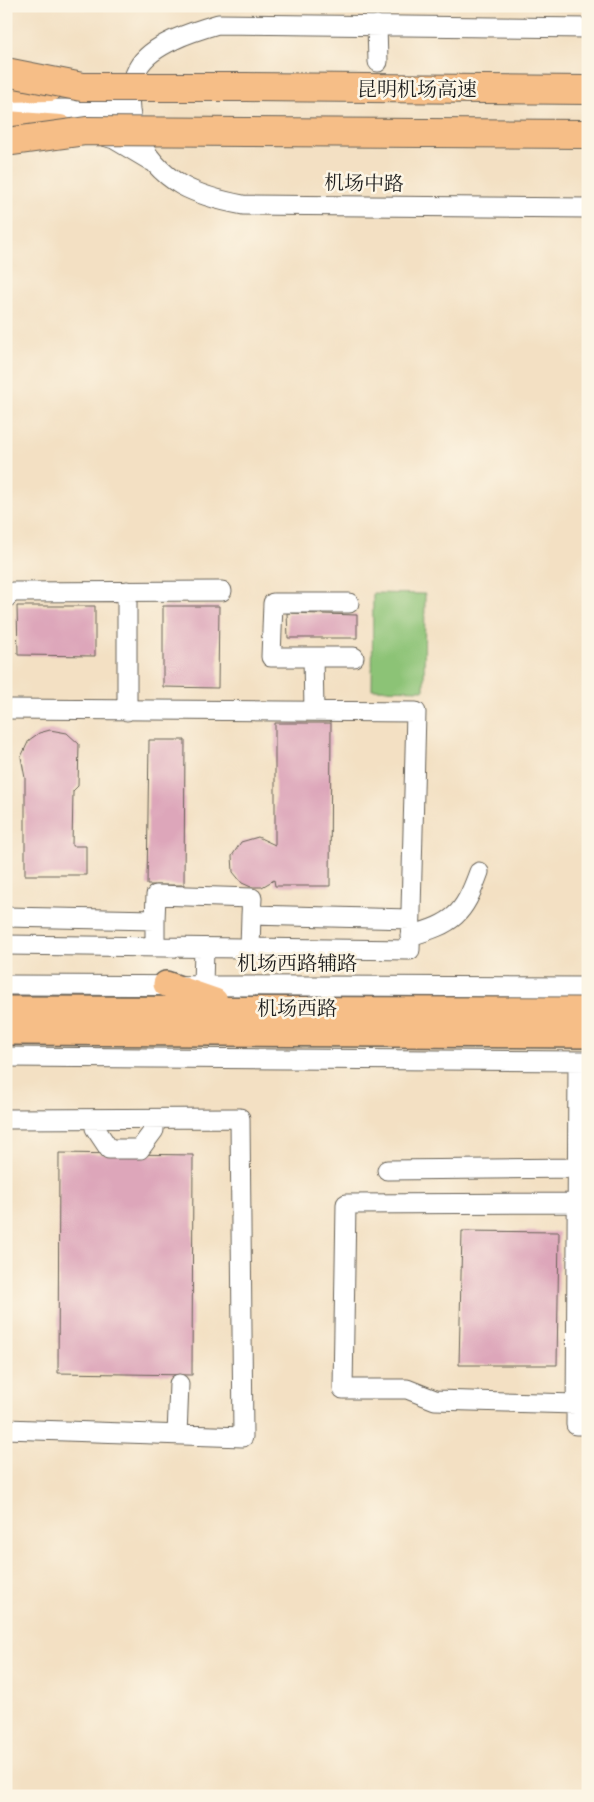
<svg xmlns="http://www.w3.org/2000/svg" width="594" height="1802" viewBox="0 0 594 1802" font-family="'IM FELL English','Noto Serif SC',serif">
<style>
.green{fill:#8cc376;stroke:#547049}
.building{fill:#dda6ba}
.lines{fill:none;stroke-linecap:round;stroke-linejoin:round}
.minor-casing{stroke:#676156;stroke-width:21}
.major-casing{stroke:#676156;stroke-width:28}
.highway-casing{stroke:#676156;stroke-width:30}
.minor{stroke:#fff;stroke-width:19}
.major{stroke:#f6be87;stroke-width:25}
.highway{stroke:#f6be87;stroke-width:28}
.highway-bridge-casing{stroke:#676156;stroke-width:30;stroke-linecap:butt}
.highway-bridge{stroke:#f6be87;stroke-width:28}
.labels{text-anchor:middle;stroke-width:5;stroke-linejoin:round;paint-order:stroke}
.street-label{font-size:20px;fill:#1c1c1c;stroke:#fcf5e5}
</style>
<rect width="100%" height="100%" fill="#fcf5e5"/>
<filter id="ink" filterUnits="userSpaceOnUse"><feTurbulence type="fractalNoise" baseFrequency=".02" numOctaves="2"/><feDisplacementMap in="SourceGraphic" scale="10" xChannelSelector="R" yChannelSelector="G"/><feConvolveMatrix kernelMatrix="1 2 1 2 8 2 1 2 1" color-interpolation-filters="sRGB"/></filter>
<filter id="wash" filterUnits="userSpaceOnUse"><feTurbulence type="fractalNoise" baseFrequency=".0096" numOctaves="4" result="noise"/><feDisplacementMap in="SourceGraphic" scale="20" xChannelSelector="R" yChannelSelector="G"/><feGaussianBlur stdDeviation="1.12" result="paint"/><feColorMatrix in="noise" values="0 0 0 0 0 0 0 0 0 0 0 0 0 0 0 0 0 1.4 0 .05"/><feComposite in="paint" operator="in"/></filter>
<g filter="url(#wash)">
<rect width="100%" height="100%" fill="#f3e0c3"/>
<path class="green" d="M373 593 425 594 424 690 372 689Z"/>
<g id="blocks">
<path class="building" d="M17 606H95V656L18 655Z
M163 606H219L218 688 163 687Z
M287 613 357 615V638H288Z
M275 723H331L330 886H275L274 880 262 887H251L242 883 233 872 232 856 241 842 258 837 275 845Z
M50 730 67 733 79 744 78 786 73 791 72 846H86V875H25V778L21 757 29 740 39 733Z
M149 740H185L184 885H147Z
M59 1153 193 1155 192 1375 58 1373Z
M462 1231 559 1232 557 1365H459Z"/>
</g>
</g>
<g filter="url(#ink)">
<use href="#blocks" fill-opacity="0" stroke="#676156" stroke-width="1"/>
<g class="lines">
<defs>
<path id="minor" d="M377 25 378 62
M588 28 218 24C194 31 151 44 138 68 115 111 143 163 181 185 201 196 222 201 243 205L588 208
M6 110 129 108
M100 135 114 139 151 161
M6 598 12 592 222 591
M349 603H273L271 657H354
M313 657 314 711
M6 709 416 712 410 950 6 945
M127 711V591
M6 917 155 920V947
M155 920 156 895 252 898 251 915
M410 936C454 923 463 916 479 872
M250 948 251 915 410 919
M6 985 588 987
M203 985 204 949
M6 1057 588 1061
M578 1061 576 1425H588
M6 1119 240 1118 243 1437 6 1429
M95 1119V1128L109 1149H140L154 1130V1119
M387 1170 579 1168
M576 1404 435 1400 407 1389H343L346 1204 579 1203
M177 1435 179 1384"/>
<path id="major" d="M166 984 215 1001
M6 1009 588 1010
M6 1032 588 1035"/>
<path id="highway" d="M246 87 588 90
M6 88 50 87
M6 125 60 129
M248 132 588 134"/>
</defs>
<use href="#minor" class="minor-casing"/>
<use href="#major" class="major-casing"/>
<use href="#highway" class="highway-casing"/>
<use href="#minor" class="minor"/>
<use href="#major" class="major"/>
<use href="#highway" class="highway"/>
<defs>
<path id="highway-bridge" d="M6 72 82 87H246
M6 142 86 131 248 132"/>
</defs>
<use href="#highway-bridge" class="highway-bridge-casing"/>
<use href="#highway-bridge" class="highway-bridge"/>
</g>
</g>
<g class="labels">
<g class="street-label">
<text x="417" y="96">昆明机场高速</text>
<text transform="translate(364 183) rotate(1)" y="7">机场中路</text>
<text x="297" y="970">机场西路辅路</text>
<text x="297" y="1015">机场西路</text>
</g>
</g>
<rect width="594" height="1802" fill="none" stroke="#fcf5e5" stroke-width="25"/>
</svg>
